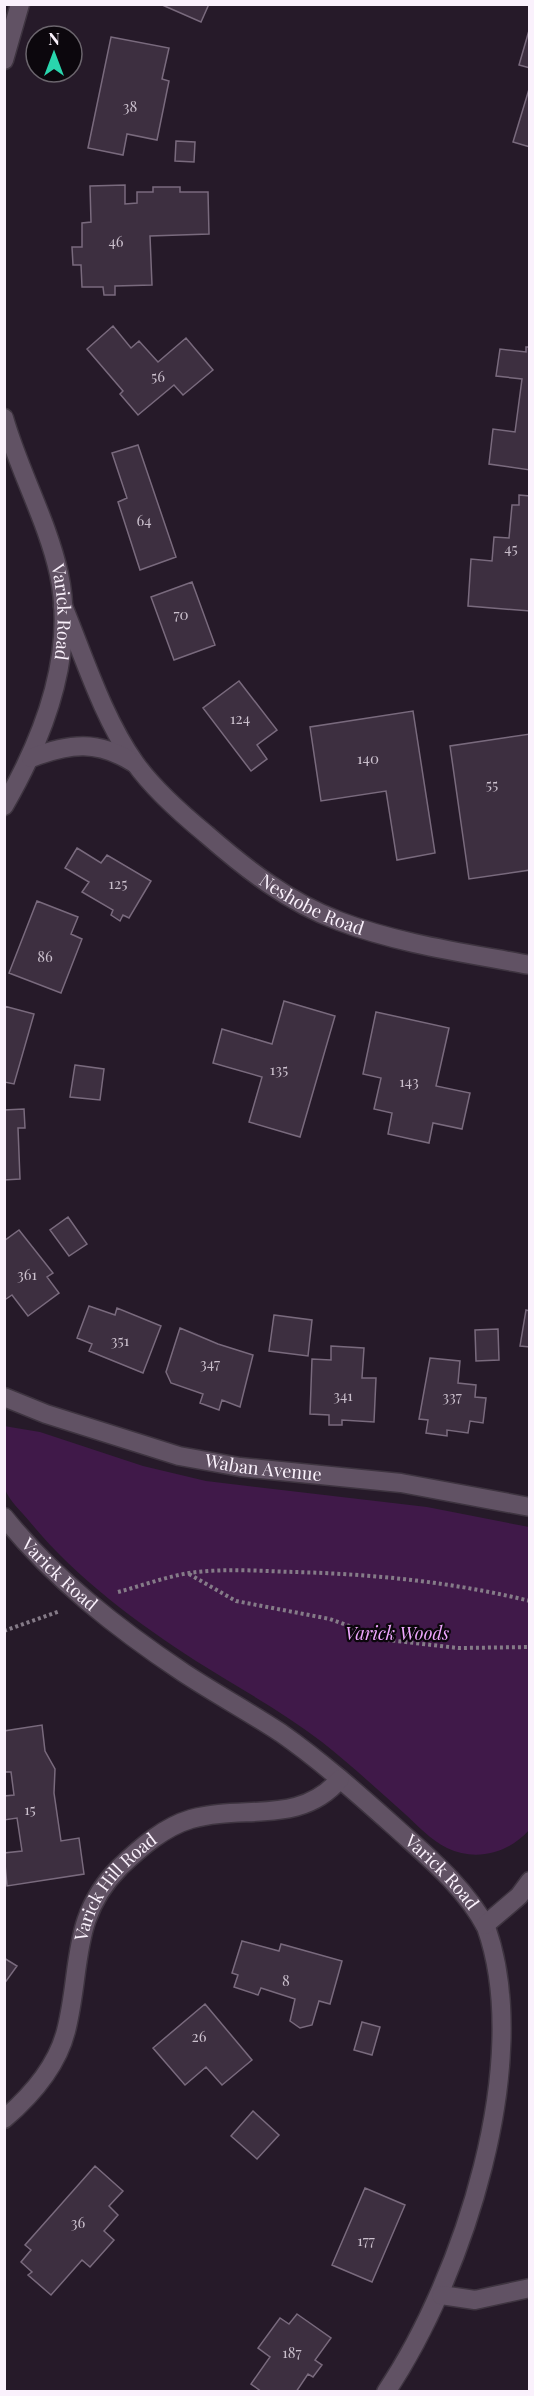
<svg xmlns="http://www.w3.org/2000/svg" width="534" height="2396" viewBox="0 0 534 2396" font-family="'Playfair Display',serif">
<style>
.green{fill:#401949}
.building{fill:#3d2f40;stroke:#796a7d;stroke-width:1.5}
.lines{fill:none;stroke-linecap:round;stroke-linejoin:round}
.minor-casing{stroke:#3e3440;stroke-width:21}
.path{stroke:#857b88;stroke-width:4;stroke-dasharray:3 3;stroke-linecap:butt}
.minor{stroke:#615264;stroke-width:18}
.labels{text-anchor:middle;stroke-width:4.5;stroke-linejoin:round;paint-order:stroke}
.number-label{font-size:15px;fill:#cbc0cd}
.street-label{font-size:18px;fill:#faf1fc;stroke:#0c070d}
.park-label{font-size:18px;font-style:italic;fill:#f0a8ff;stroke:#0c070d}
</style>
<rect width="100%" height="100%" fill="#261a29"/>
<path class="green" d="M4 1426 40 1432 143 1466 206 1481 427 1507 529 1527V1830C509 1853 476 1862 447 1848 431 1840 418 1826 405 1814 378 1790 351 1765 322 1742 283 1712 239 1688 196 1661 137 1623 75 1577 30 1522 22 1512 9 1501 5 1489 2 1480 4 1438 4 1426Z"/>
<path class="building" d="M160 4H209L201 22Z
M530 27V68L519 65Z
M111 37 169 48 162 79 169 81 157 140 127 134 123 155 88 148Z
M530 86V147L513 142Z
M176 141 195 142 194 162 175 161Z
M125 185V204L137 203V192H153V187H180V192H208L209 234 150 236 152 285 115 286V295H104L103 287H82L81 265H73L72 247H82V223L91 222 90 186Z
M113 326 131 348 139 341 158 362 186 338 213 370 183 395 174 385 138 415 120 394 123 391 87 349Z
M526 347H530V470L489 464 493 429 515 432 522 379 496 376 500 349 526 352Z
M138 445 176 557 140 570 118 502 127 498 112 453Z
M519 495 530 496V611L468 606 471 559 492 561 494 537 509 538 512 505H519Z
M192 582 215 645 174 660 151 597Z
M239 681 277 730 257 745 267 759 251 771 203 708Z
M413 711 435 853 397 860 386 791 321 801 310 727Z
M530 734V870L469 879 450 746Z
M77 848 101 863 107 855 151 881 129 918 123 915 120 921 111 915 113 910 82 892 89 882 65 868Z
M37 901 78 917 71 934 82 939 61 993 9 973Z
M284 1001 335 1016 300 1137 249 1122 262 1077 213 1063 222 1029 272 1044Z
M4 1006 34 1014 14 1084 4 1082Z
M376 1012 449 1028 436 1086 470 1093 462 1129 433 1123 429 1143 388 1134 392 1113 374 1109 381 1078 363 1074Z
M75 1065 104 1069 100 1100 70 1097Z
M24 1109 25 1128H18L20 1179 4 1180V1110Z
M68 1217 87 1244 69 1256 50 1230Z
M19 1230 53 1273 47 1277 59 1293 28 1316 12 1295 6 1299 4 1298V1241Z
M89 1306 115 1315 117 1308 161 1326 143 1373 89 1351 92 1344 77 1338Z
M526 1310 530 1311V1347L520 1346Z
M274 1315 312 1320 308 1356 269 1351Z
M180 1328 218 1344 253 1355 240 1407 222 1400 219 1410 200 1403 203 1394 171 1383 166 1372Z
M498 1329 499 1360 476 1361 475 1330Z
M331 1346 364 1348 362 1378H376L374 1422 342 1420V1425H329V1415L310 1414 312 1359 331 1360Z
M430 1358 460 1361 458 1383 476 1385 475 1397 486 1398 483 1423 470 1421 468 1433 447 1430V1436L426 1433 428 1420 419 1419Z
M42 1725 45 1751 55 1769 54 1793 61 1841 79 1838 84 1874 7 1886 4 1853 22 1851 17 1818 4 1820V1796L14 1795 11 1772H4V1731Z
M242 1941 279 1951 281 1944 342 1961 330 2004 319 2001 312 2025 300 2028 290 2021 295 1999 261 1988 258 1995 234 1987 238 1975 232 1973Z
M4 1958 17 1966 4 1984Z
M205 2004 252 2060 222 2085 206 2067 185 2085 153 2048Z
M362 2022 380 2027 372 2055 354 2050Z
M253 2111 279 2135 257 2159 231 2136Z
M95 2166 123 2191 109 2206 118 2215 104 2231 114 2240 90 2267 82 2260 51 2295 28 2275 32 2272 21 2262 31 2250 25 2245Z
M365 2188 405 2205 372 2282 332 2265Z
M297 2314 331 2338 315 2360 322 2365 313 2377 308 2374 296 2392H262L251 2384 270 2357 258 2348 280 2318 289 2324Z"/>
<g class="lines">
<defs>
<g id="minor">
<path d="M4 60 20 4"/>
<path id="s1" d="M4 418C19 471 47 520 59 574 76 654 44 737 4 806"/>
<path id="s2" d="M63 606C84 657 103 718 135 763 152 787 183 815 206 834 246 869 288 902 339 921 399 944 466 953 530 965"/>
<path d="M31 758C70 743 98 740 134 763"/>
<path id="s3" d="M4 1397 46 1414 179 1456 240 1467 401 1483 530 1507"/>
<path id="s4" d="M4 1517C54 1579 118 1629 184 1673 216 1694 249 1712 281 1733 321 1761 358 1794 395 1827 428 1857 465 1887 486 1927 534 2061 463 2277 386 2392"/>
<path d="M485 1925 519 1896 530 1881"/>
<path id="s5" d="M4 2119C31 2096 57 2066 66 2031 82 1968 70 1917 120 1867 141 1847 164 1827 191 1819 244 1804 300 1826 340 1779"/>
<path d="M441 2295 475 2300 530 2288"/>
</g>
</defs>
<use href="#minor" class="minor-casing"/>
<path class="path" d="M189 1574 236 1601 330 1619 388 1640 458 1648 530 1647
M118 1592C141 1586 165 1577 189 1573 223 1568 260 1571 294 1572 373 1574 453 1582 530 1601
M4 1631 60 1611"/>
<use href="#minor" class="minor"/>
</g>
<g class="labels">
<g class="number-label">
<text x="130" y="112">38</text>
<text x="116" y="247">46</text>
<text x="158" y="382">56</text>
<text x="144" y="526">64</text>
<text x="511" y="554">45</text>
<text x="181" y="620">70</text>
<text x="240" y="724">124</text>
<text x="368" y="764">140</text>
<text x="492" y="790">55</text>
<text x="118" y="889">125</text>
<text x="45" y="962">86</text>
<text x="279" y="1075">135</text>
<text x="409" y="1087">143</text>
<text x="27" y="1280">361</text>
<text x="120" y="1346">351</text>
<text x="210" y="1369">347</text>
<text x="343" y="1401">341</text>
<text x="452" y="1402">337</text>
<text x="30" y="1815">15</text>
<text x="286" y="1986">8</text>
<text x="199" y="2042">26</text>
<text x="78" y="2228">36</text>
<text x="366" y="2246">177</text>
<text x="292" y="2358">187</text>
</g>
<g class="street-label">
<text dy="6" stroke="none"><textPath href="#s1" startOffset="204">Varick Road</textPath></text>
<text dy="6" stroke="none"><textPath href="#s2" startOffset="402">Neshobe Road</textPath></text>
<text dy="6" stroke="none"><textPath href="#s3" startOffset="270">Waban Avenue</textPath></text>
<text dy="6" stroke="none"><textPath href="#s4" startOffset="80">Varick Road</textPath></text>
<text dy="6" stroke="none"><textPath href="#s4" startOffset="566">Varick Road</textPath></text>
<text dy="6" stroke="none"><textPath href="#s5" startOffset="266">Varick Hill Road</textPath></text>
</g>
<g class="park-label">
<text x="397" y="1640">Varick Woods</text>
</g>
</g>
<rect width="534" height="2396" fill="none" stroke="#faf1fc" stroke-width="12"/>
<g transform="translate(54 54)"><circle r="28" fill="#0c070d" stroke="#6b656d" stroke-width="1.5"/>
<path d="M0-4.5L10 22L0 15L-10 22Z" fill="#29d5ad"/>
<text y="-9" font-size="16" font-weight="bold" text-anchor="middle" fill="#faf1fc">N</text>
</g>
</svg>
